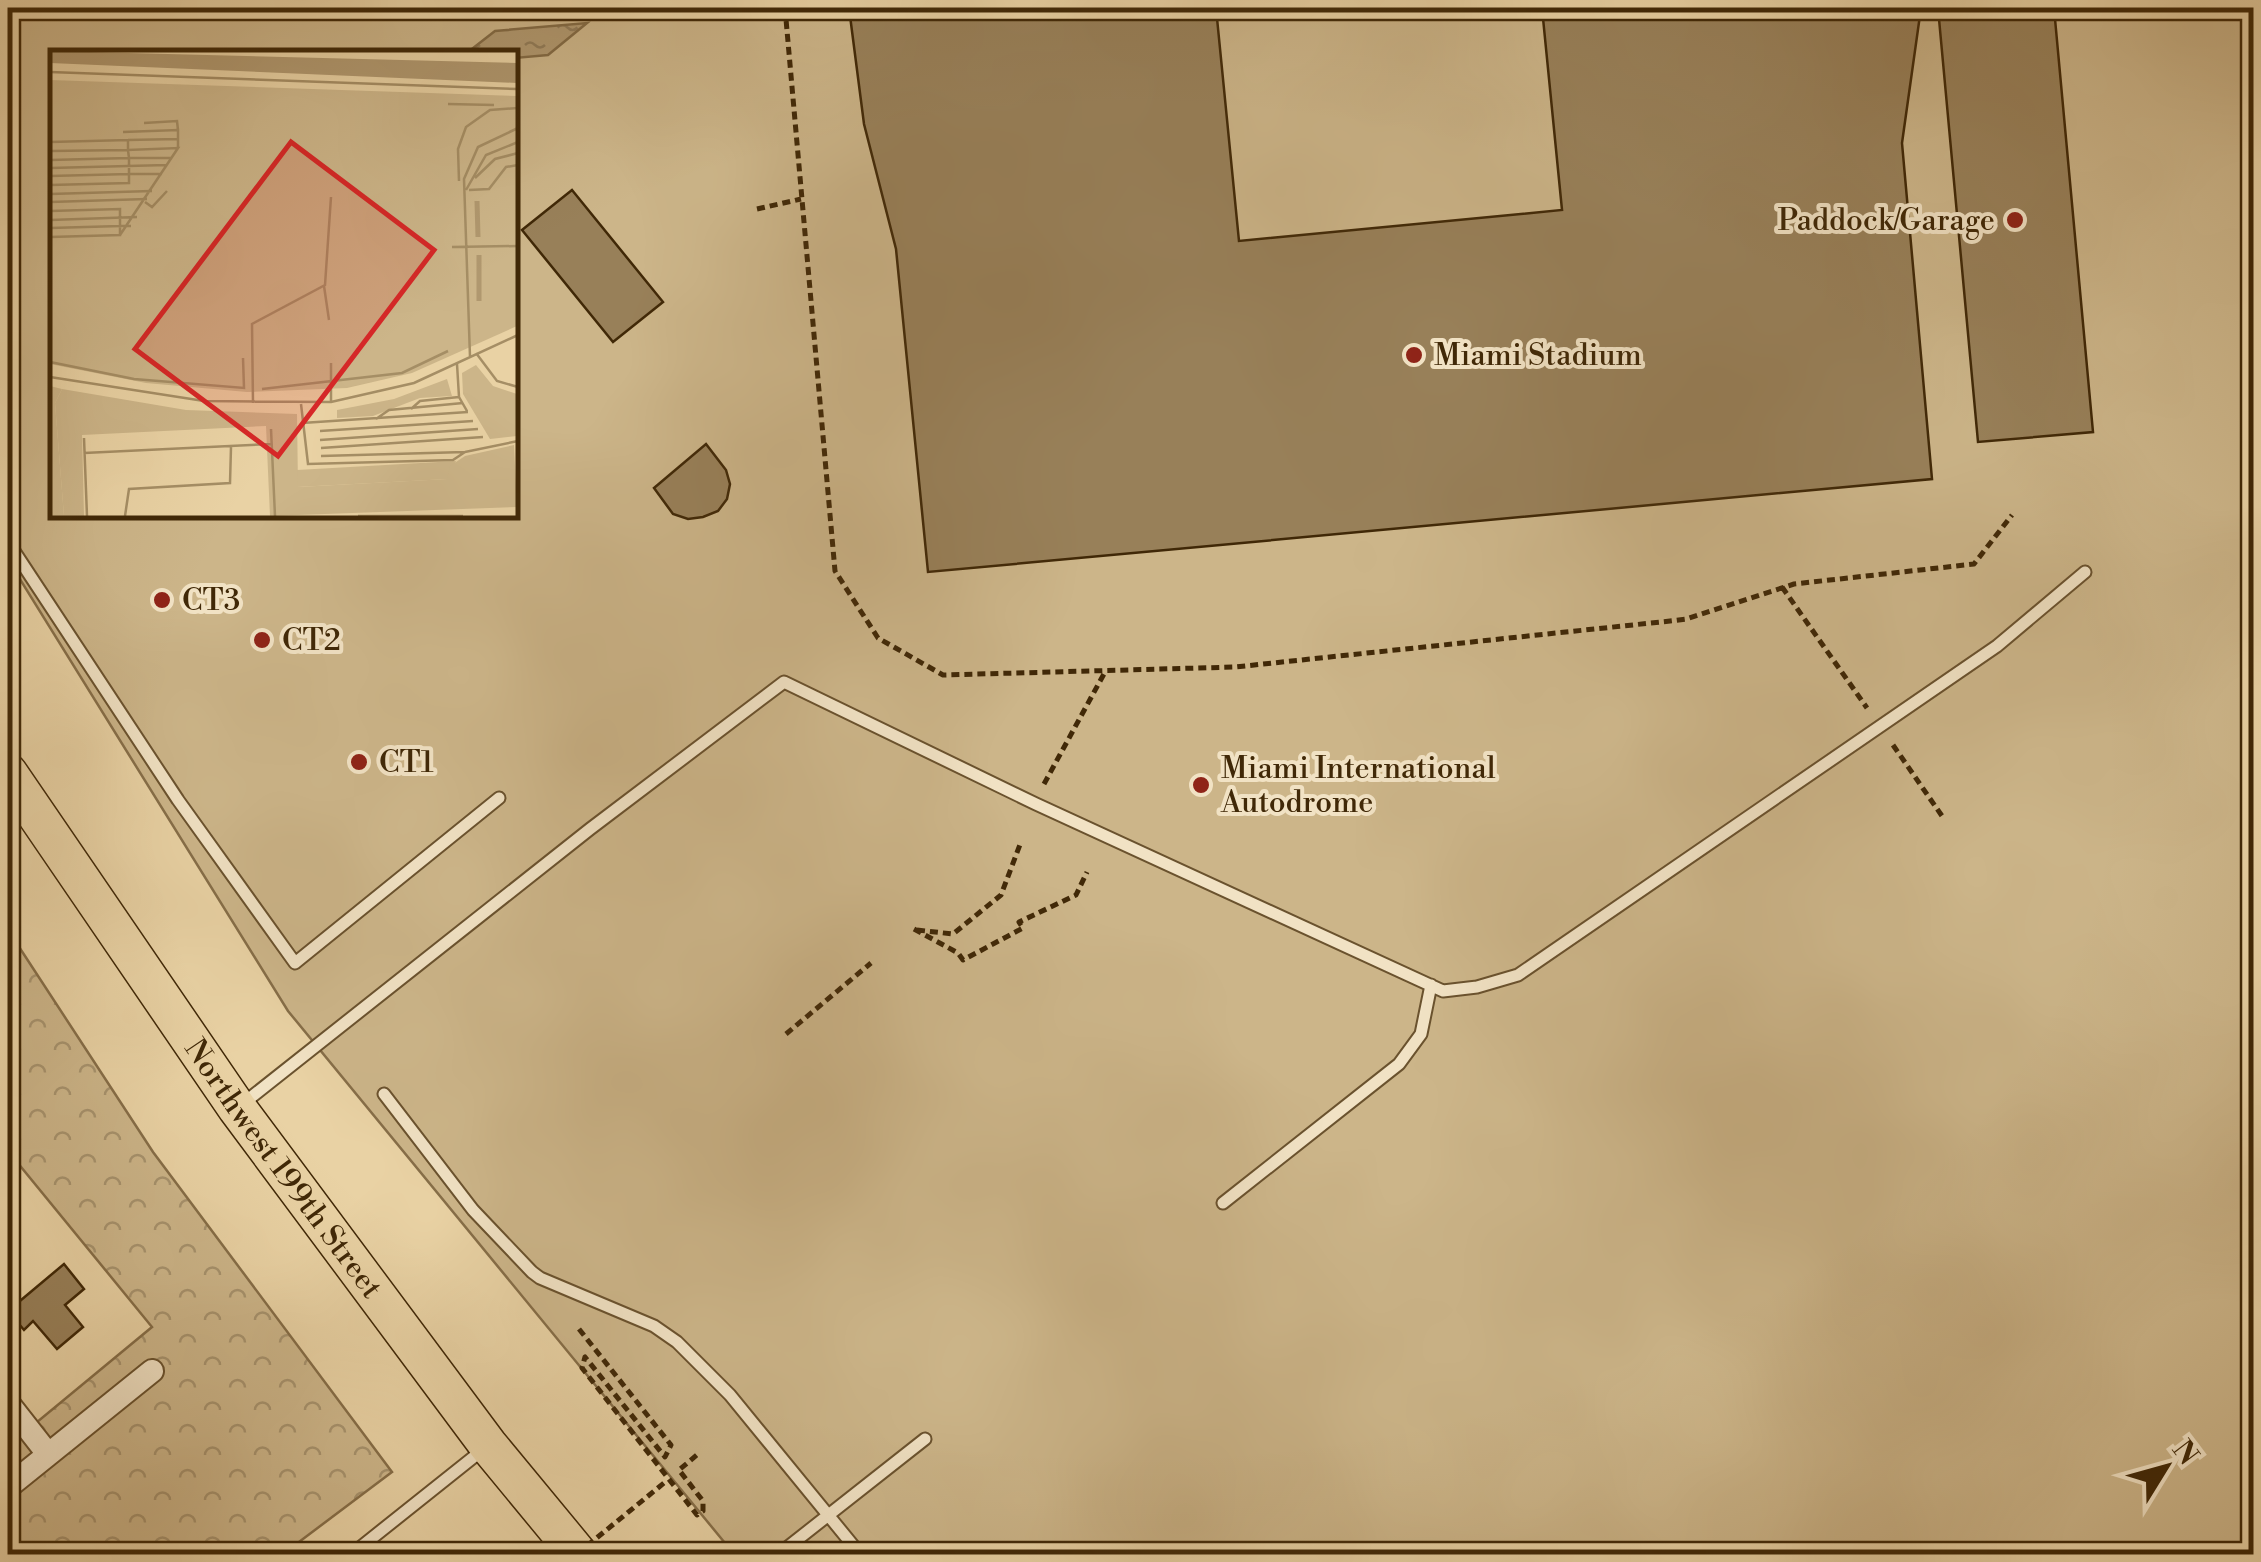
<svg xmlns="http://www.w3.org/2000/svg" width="2261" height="1562" viewBox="0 0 2261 1562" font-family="'Libre Bodoni',serif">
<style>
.forest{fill:url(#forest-crowns);stroke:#866e48;stroke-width:2.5}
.pitch{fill:#ccb589;stroke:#866e48;stroke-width:2.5;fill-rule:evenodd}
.water{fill:url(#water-ripples);stroke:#836b45;stroke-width:2.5}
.building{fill:#988059;stroke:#402807;stroke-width:2.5}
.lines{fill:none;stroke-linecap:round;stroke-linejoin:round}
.service-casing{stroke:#6a522e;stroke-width:15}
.minor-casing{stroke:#6a522e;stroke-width:26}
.primary-casing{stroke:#402807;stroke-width:41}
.path{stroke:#402807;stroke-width:5;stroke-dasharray:8 5;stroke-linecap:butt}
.service{stroke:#f1e2c4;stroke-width:11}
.minor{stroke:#f1e2c4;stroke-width:22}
.primary{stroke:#e9d2a4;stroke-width:38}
.path-bridge{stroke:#402807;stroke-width:5;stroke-dasharray:8 5;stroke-linecap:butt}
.poi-dot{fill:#8f2418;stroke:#f1e2c4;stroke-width:4}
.labels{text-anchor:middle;stroke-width:8;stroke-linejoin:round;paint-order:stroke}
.poi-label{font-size:30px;fill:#402807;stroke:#f1e2c4;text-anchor:start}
.street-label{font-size:30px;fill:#402807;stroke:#f1e2c4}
.inset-river{fill:none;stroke:#b0986f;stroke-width:5}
.inset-road{fill:none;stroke:#a58e65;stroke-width:2.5}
.view{fill:#d62828;fill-opacity:0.15;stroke:#d62828;stroke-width:5}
.inset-edge{fill:none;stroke:#402807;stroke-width:5}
</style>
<defs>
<pattern id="forest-crowns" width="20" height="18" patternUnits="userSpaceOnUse" patternTransform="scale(2.5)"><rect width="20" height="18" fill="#ccb589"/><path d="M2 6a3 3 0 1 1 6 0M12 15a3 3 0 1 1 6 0" fill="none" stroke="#a7936e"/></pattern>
<pattern id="water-ripples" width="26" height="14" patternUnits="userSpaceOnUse" patternTransform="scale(2.5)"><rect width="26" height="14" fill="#b0986f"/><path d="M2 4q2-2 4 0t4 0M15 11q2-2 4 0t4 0" fill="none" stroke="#917c59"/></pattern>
</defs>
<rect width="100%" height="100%" fill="#e9d2a4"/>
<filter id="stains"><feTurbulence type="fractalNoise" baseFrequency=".002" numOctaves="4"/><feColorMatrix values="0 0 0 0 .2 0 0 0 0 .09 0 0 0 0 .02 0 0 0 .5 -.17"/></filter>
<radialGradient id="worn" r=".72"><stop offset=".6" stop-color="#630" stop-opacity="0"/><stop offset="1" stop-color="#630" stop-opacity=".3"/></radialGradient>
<path class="forest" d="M8 930 153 1152 392 1472 283 1554H8V1446L152 1327 8 1151Z"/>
<path class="pitch" d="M8 8H2253V1554H734L288 1011 8 560ZM52 52H515V515H52Z"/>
<path class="water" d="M587 23 548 55 515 58V52H468L495 31Z"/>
<path class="building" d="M849 8H1216L1239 241 1562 210 1542 8H1921L1902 143 1932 479 928 572 896 249 864 124Z
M1938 8H2054L2093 432 1978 442Z
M572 190 663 302 613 342 522 230Z
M706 444 726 470 730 484 727 499 718 511 703 517 688 519 673 514 654 488Z
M64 1264 84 1289 65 1305 83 1327 57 1349 33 1321 24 1330 8 1311Z"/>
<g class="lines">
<defs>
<path id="service" d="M8 542 178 800 295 963 499 798
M384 1094 473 1210 532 1272 540 1278 654 1326 677 1342 730 1395 860 1554
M240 1106 590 829 784 682 1036 804 1443 991 1477 987 1518 975 1997 646 2085 572
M1223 1203 1399 1064 1421 1034 1431 985
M352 1554 485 1448
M779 1554 925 1439"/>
<path id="minor" d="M8 1403 48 1454
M8 1487 152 1371"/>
<g id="primary">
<path id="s1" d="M8 773 237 1108 488 1445 578 1554"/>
</g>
</defs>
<use href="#service" class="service-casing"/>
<use href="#minor" class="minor-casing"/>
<use href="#primary" class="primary-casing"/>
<path class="path" d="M785 8 835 571 878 638 943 675 1235 667 1670 621 1686 619 1794 584 1974 564 2012 515
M757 209 801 199
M1782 587 1867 708
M1893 745 1942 816
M1044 784 1105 672
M914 929 958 953 963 960 1023 928 1019 922 1076 895 1087 872
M917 930 953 934 1001 895 1021 842
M786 1034 871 963
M579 1329 671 1445 665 1457 585 1357 582 1368 697 1515 703 1511V1501L679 1470 698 1454"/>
<use href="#service" class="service"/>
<use href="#minor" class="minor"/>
<use href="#primary" class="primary"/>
<path class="path-bridge" d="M577 1554 664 1483"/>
</g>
<g class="poi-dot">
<circle cx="2015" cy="220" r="10"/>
<circle cx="1414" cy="355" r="10"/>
<circle cx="162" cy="600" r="10"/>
<circle cx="262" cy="640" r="10"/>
<circle cx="359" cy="762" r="10"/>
<circle cx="1201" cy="785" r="10"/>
</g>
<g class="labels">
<g class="poi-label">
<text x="1995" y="230" text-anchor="end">Paddock/Garage</text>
<text x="1434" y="365">Miami Stadium</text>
<text x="182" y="610">CT3</text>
<text x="282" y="650">CT2</text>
<text x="379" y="772">CT1</text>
<text x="1221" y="778">Miami International<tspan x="1221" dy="34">Autodrome</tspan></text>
</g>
<g class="street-label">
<text dy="10" stroke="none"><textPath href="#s1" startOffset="482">Northwest 199th Street</textPath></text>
</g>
</g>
<g transform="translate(50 50)">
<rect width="468" height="468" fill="#e9d2a4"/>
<path d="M426 315 443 336 467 344V386L440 389 413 344 412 323ZM397 329 402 346 370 348 323 366 287 368V360L344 349ZM0 336 12 339 5 353 14 466H0ZM406 411 398 429 247 437V420Z" fill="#ccb589"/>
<path d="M12 339 136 360 247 364 248 437 397 429 400 416 415 406 464 395 467 457 220 466 216 376 32 385 34 466H14L5 353Z" fill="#ccb589"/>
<path d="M0 30 467 46V276L362 323 297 338 197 342 96 333 0 314Z" fill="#ccb589"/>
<path d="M0 1 467 13V33L0 13Z" fill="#b0986f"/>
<path class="inset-river" d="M427 151 428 187M429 205V251"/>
<path class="inset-road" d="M0 22 468 39M398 54 444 55M94 73 127 71 128 80M73 82 128 80V98M78 90 128 89M0 92 78 90V100L128 98 70 185M0 101 78 100 79 108M0 110 79 108M0 118 117 115M112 124H79V108H122M0 126 79 124V133L0 135M425 128 445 109 468 103M409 131 408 99 416 77 440 60 468 58M416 140 436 105 468 92M419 140 439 139 456 117 468 115M0 144 102 141M0 152 97 149M95 152 102 157 117 141M0 161 70 159V176L0 178M0 170 87 167M0 187 70 185V176H81M402 197 468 196M274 236 279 270M426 303 447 331 468 337M420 307 414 129 428 97 468 78M0 312 84 329 194 338 193 308M281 313V352M407 314 409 347 417 361M0 327 154 351 281 352 364 333 468 285M212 339 352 323 398 301M203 353 202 274 275 235 281 147M251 354 258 414 403 410 415 402M361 359 370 351 409 347M326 369 339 360 413 353M252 373 418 362M221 379 225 466M270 381 423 371M34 388 37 466M270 390 428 379M271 398 433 387M34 403 221 394M271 406 415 402 468 391M75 466 79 439 180 433 181 397M308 466H413"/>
<path class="view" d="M241 92 384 200 228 406 85 299Z"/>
<rect width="468" height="468" class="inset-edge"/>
</g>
<rect width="2261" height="1562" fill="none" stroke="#e9d2a4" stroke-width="40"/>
<rect x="10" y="10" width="2241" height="1542" fill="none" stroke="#402807" stroke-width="5"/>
<rect x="20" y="20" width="2221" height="1522" fill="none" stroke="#402807" stroke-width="2.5"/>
<g transform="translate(2166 1467) rotate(53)" stroke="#f1e2c4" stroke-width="8" paint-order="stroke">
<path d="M0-8L18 38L0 25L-18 38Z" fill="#402807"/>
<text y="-15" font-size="28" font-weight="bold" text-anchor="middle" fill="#402807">N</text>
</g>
<rect width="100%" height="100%" filter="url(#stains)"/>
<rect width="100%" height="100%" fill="url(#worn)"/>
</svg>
